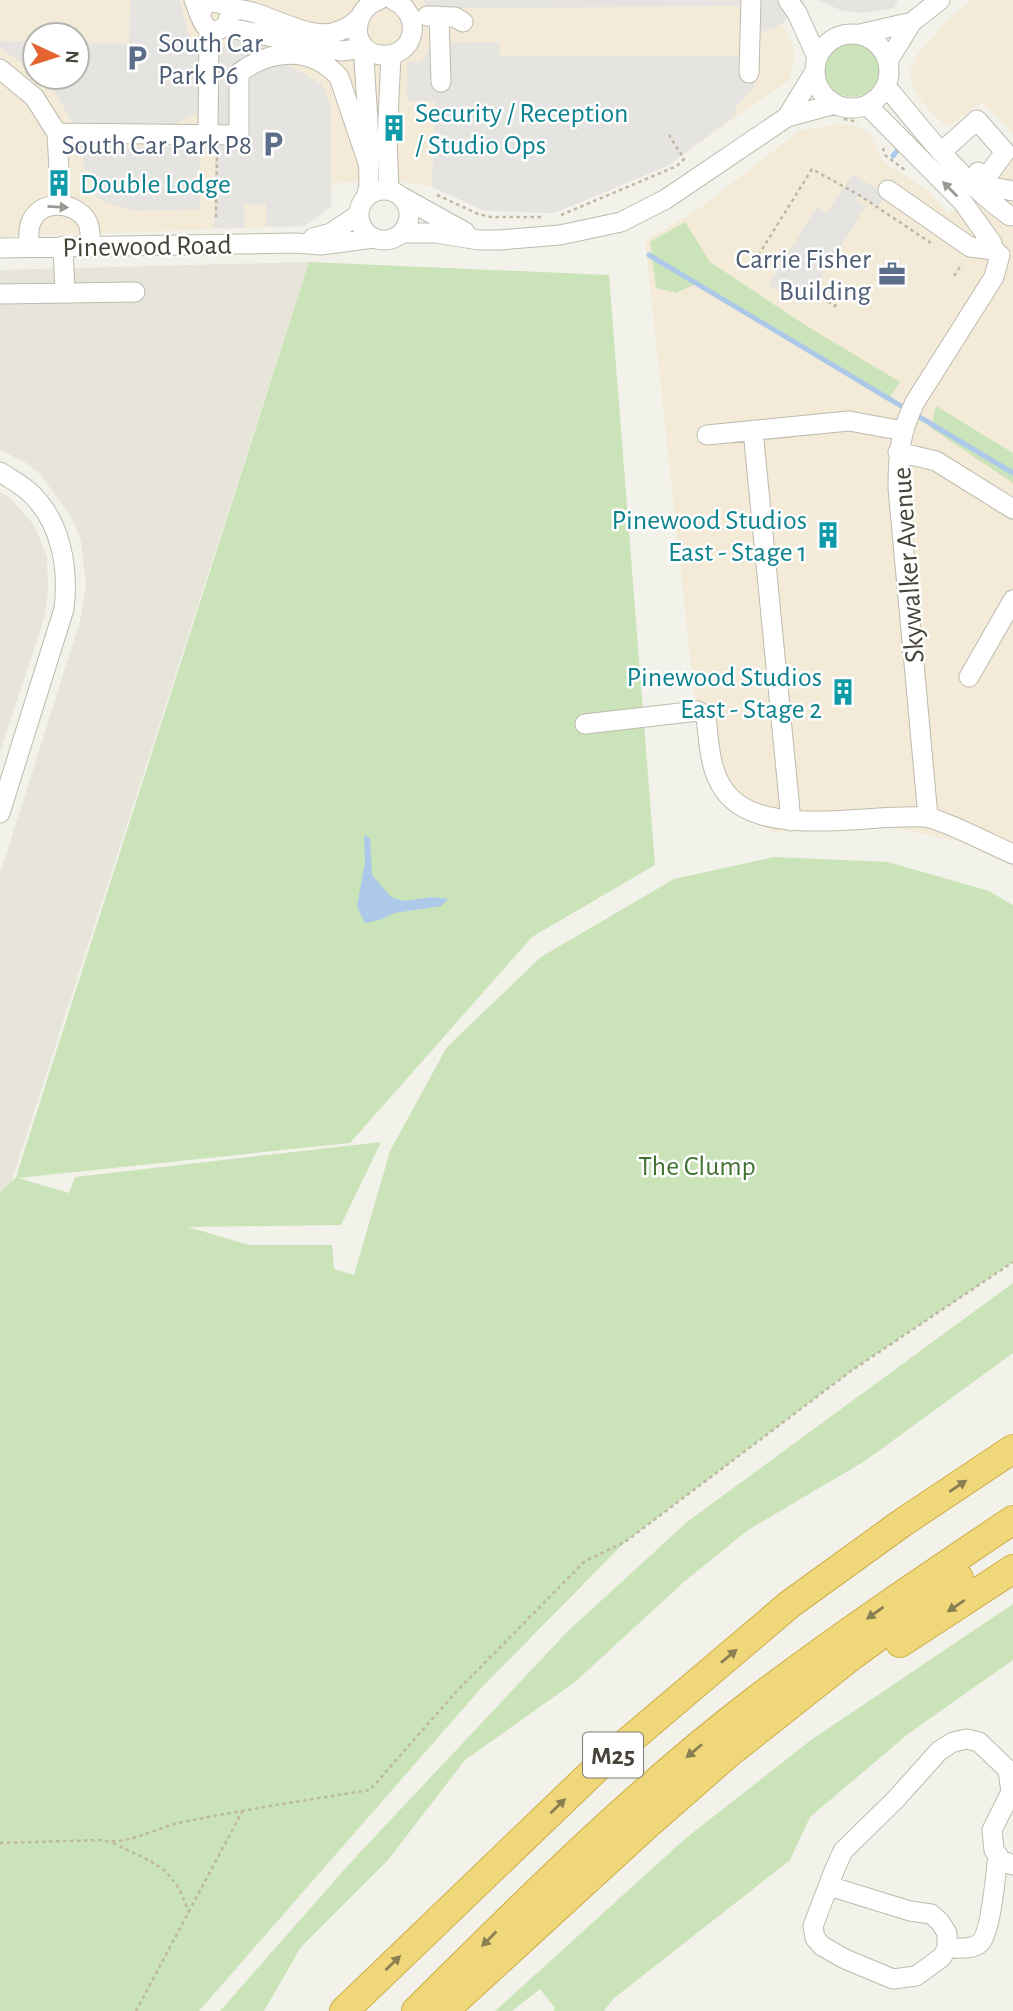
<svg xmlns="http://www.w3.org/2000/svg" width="1013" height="2011" viewBox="0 0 1013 2011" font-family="'Alegreya Sans',sans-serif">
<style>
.residential{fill:#e7e4d9}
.commercial{fill:#f3ebd8;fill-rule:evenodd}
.green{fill:#cae3b8}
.parking{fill:#e6e4e1}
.water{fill:#adc9e9}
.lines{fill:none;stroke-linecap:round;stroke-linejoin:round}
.stream{stroke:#adc9e9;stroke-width:5}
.minor-casing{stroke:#bebbae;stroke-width:21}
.highway-casing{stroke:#ceae4a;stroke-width:30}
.path{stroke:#beb8a0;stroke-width:2.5;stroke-dasharray:3.5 3.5;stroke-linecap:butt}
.minor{stroke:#fff;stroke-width:19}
.highway{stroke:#efd77a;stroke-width:28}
.oneway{fill:#9a9892}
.oneway2{fill:#8a7e53}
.labels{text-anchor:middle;stroke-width:5;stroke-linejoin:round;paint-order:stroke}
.shield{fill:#fff;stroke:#7e7b74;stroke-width:2}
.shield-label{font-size:26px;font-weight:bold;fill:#474339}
.service-label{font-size:28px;fill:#4e5e75;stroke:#fff;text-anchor:end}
.culture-label{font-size:28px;fill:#0d838f;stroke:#fff;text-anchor:start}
.street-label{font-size:28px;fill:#474339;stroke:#fff}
.park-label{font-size:28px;fill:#427332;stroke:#fff}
</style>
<rect width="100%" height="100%" fill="#f3f2ea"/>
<path class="residential" d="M309 262 2 1211H0V874L80 621 86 585 81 541 72 518 41 475 26 463 0 450V270Z
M0 492 9 497 34 525 47 557 48 592 44 619 0 752Z"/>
<path class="commercial" d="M0 0H804L782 24 793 47 794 58 789 80 667 166 562 210 551 213 485 211 432 187 400 181 332 183 331 206 305 226 0 237ZM35 35H77V77H35Z
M972 0H1013V133L982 103 947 127 923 104 913 88 910 70 917 55 948 20Z
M837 124 855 126 870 134 885 163 930 192 948 215 962 201 996 178 1013 154V866L960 842 889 827 775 832 745 819 720 796 704 764 698 729 645 241 701 207 799 131Z"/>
<path class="green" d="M824 69a28 28 0 1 1 56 0a28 28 0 1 1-56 0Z
M685 222 710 262 805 325 900 382 887 401 751 316 696 284 676 293 656 288 650 242Z
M309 262 609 275 655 865 532 937 350 1143 18 1178 69 1193 75 1177 381 1142 341 1225 188 1227 249 1245H332L334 1269 354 1275 390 1151 447 1047 541 957 674 879 774 857 888 862 989 891 1013 905V1262L851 1371 625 1542 483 1686 199 2011H0V1193L16 1177Z
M936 406 1013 453V483L931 428Z
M1013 1283V1353L865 1461 748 1530 685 1581 575 1682 465 1760 388 1860 301 1947 264 2011H220L351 1862 568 1631 687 1522Z
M1013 1604V1660L908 1734 810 1817 790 1860 613 1999 604 2011H553L555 2008 540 1989 512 2011H495L686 1838 811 1740Z"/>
<path class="parking" d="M130 0H180L186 26 200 63 199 112 176 124 72 123 56 93 38 77H77V43L129 44Z
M423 0H804L782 24 756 35V6L454 8H433L427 6Z
M817 0H898L894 8 864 13 843 11Z
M231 39 270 42 274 66 287 64 322 85 331 105V206L305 226 266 227V204H244V228H214L217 57 221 48Z
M0 41 35 42V74L0 47Z
M499 42 500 56H756V81L750 93 736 107 735 116 667 166 562 210 551 213 485 211 432 187 435 101H407V62H421L432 43Z
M200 146V209L137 211 104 202 91 193V170H84L82 147Z
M853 174 886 195 878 207 858 196 856 200 866 206 803 306 768 285 817 207 827 213Z"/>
<path class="water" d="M364 835 370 838 372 875 391 897 404 901 432 897 448 899 441 906 395 913 380 920 365 923 357 907 365 861Z"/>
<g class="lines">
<path class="stream" d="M893 156 899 148
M649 255 1013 473"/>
<defs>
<path id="minor" d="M194 0C201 16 204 42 227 25L230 13 226 5 212 1 204 6 200 16
M379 0C351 9 349 52 381 55 416 58 424 14 393 0
M788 0 797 13 817 57
M229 9C272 7 318 58 358 19
M427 16 455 17 463 22
M439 16 441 82
M227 25 235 29 341 51 350 50 363 45 368 121 369 186 366 197
M815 71a37 37 0 1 1 74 0a37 37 0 1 1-74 0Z
M860 34 912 22
M888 61 912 22 940 0
M0 69 34 97 57 133 59 171
M749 73 751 0
M886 86C924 132 961 181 1010 216
M867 105 962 201 992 243
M787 117 814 73
M57 133 239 135V73C271 49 311 46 339 77L369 166
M208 135 209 29
M948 146 977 120 1005 152 985 179
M978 172 993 187 1013 191
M359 215a25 25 0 1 1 50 0a25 25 0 1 1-50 0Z
M389 190 387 140 391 55
M888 190 970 247 995 250
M402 197 465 232
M401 233H436L479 240H499L560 235 621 222 666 199 787 117 835 104
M313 238 331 233 358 215
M63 246 65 293
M29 247C29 240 28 232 30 225 38 198 77 200 88 223 91 230 90 239 90 246
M0 248 295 243 321 245 374 238
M0 294 135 292
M753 430 791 821
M707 435 849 421 904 431
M898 452 936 461 1013 509
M0 472C9 478 19 483 27 490 61 519 69 567 64 609L0 813
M969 677 1013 600
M585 724 698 711 706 717C709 741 709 769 724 790 759 841 870 813 924 817 941 818 994 846 1013 854
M928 817 898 488C898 455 900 432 915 402L994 277 1000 255
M829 1886 910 1911 931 1914 940 1922 947 1933V1948L942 1957 916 1976 893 1979 845 1959 822 1946 815 1938 813 1926 834 1871 843 1851 896 1799 939 1751 953 1742 967 1739 979 1742 1008 1770 1011 1792 992 1830 994 1850 1001 1860 1013 1865
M947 1948C958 1948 972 1950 980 1943 991 1933 996 1872 998 1855"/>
<path id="highway" d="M900 1643 1013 1569
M344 2011 598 1767 790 1604 902 1523 1013 1449
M416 2011C524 1904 632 1795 752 1703 837 1638 925 1579 1013 1520
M444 2011 647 1825 729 1753 853 1655 959 1578"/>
</defs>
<use href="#minor" class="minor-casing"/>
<use href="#highway" class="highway-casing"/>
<path class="path" d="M844 119 858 122
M883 148 885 155 905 170
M437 195 478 214 491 217H544
M561 215 677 166 684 159 669 135
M216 217 217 152
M751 267 812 169 859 195 931 243
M954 276 962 264
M804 287 835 306 841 295
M0 1843 100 1840C125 1846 154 1829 178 1823 242 1810 306 1800 370 1790L454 1694 585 1561 625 1542 851 1371 1013 1262
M113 1843C155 1864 173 1865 189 1913
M136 2011 243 1810"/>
<use href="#minor" class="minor"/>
<use href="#highway" class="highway"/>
</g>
<defs><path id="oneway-solid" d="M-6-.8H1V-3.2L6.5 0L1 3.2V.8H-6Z" transform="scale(1.75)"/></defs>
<g class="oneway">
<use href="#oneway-solid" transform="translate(950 189) rotate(-135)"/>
<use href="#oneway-solid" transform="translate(58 207) rotate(3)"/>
</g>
<g class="oneway2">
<use href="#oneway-solid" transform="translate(958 1486) rotate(-34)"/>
<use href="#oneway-solid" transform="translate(956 1606) rotate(146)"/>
<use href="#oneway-solid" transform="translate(875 1613) rotate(144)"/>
<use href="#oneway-solid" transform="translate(729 1656) rotate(-40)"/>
<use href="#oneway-solid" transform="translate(694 1751) rotate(140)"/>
<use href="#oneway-solid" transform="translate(558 1806) rotate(-44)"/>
<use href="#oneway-solid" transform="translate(489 1939) rotate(135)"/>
<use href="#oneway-solid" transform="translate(393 1963) rotate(-44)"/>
</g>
<defs>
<symbol id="parking-bare" viewBox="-9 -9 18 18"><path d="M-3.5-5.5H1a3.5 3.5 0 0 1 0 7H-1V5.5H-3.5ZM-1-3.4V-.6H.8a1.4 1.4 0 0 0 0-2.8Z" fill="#5c6f8a" stroke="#fff" stroke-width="2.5" paint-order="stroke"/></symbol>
<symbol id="building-bare" viewBox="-9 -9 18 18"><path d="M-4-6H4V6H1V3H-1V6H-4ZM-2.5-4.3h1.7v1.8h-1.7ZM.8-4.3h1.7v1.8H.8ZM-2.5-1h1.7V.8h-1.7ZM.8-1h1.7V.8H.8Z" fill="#0f9aa8" stroke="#fff" stroke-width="2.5" paint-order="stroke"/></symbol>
<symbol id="office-bare" viewBox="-9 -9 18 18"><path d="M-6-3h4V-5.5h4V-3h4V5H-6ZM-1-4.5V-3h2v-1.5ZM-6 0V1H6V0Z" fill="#5c6f8a" stroke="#fff" stroke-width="2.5" paint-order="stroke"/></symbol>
</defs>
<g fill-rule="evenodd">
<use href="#parking-bare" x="118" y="39" width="38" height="38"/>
<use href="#building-bare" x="375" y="109" width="38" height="38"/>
<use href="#parking-bare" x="254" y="125" width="38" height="38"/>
<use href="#building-bare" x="40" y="164" width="38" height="38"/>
<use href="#office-bare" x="873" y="255" width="38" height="38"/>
<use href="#building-bare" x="809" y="516" width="38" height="38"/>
<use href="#building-bare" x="824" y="673" width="38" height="38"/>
</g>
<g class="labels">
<rect class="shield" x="583" y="1732.5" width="60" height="45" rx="5"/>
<g class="shield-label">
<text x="613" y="1764">M25</text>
</g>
<g class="service-label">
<text x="158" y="52" text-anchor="start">South Car<tspan x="158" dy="32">Park P6</tspan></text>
<text x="252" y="154">South Car Park P8</text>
<text x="871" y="268">Carrie Fisher<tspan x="871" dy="32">Building</tspan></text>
</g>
<g class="culture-label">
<text x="415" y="122">Security / Reception<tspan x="415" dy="32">/ Studio Ops</tspan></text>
<text x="80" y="193">Double Lodge</text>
<text x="807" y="529" text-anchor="end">Pinewood Studios<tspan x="807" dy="32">East - Stage 1</tspan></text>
<text x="822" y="686" text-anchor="end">Pinewood Studios<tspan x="822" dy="32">East - Stage 2</tspan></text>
</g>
<g class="street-label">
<text transform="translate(147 245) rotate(-1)" y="10">Pinewood Road</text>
<text transform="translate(907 565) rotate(-94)" y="10">Skywalker Avenue</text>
</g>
<g class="park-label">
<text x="697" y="1175">The Clump</text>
</g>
</g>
<g transform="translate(56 56) rotate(94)"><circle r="33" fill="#ffffff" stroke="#b5b4b0" stroke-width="2"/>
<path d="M0-5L12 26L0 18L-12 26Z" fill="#e46331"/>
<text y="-10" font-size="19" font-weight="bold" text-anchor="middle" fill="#474339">N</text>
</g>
</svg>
